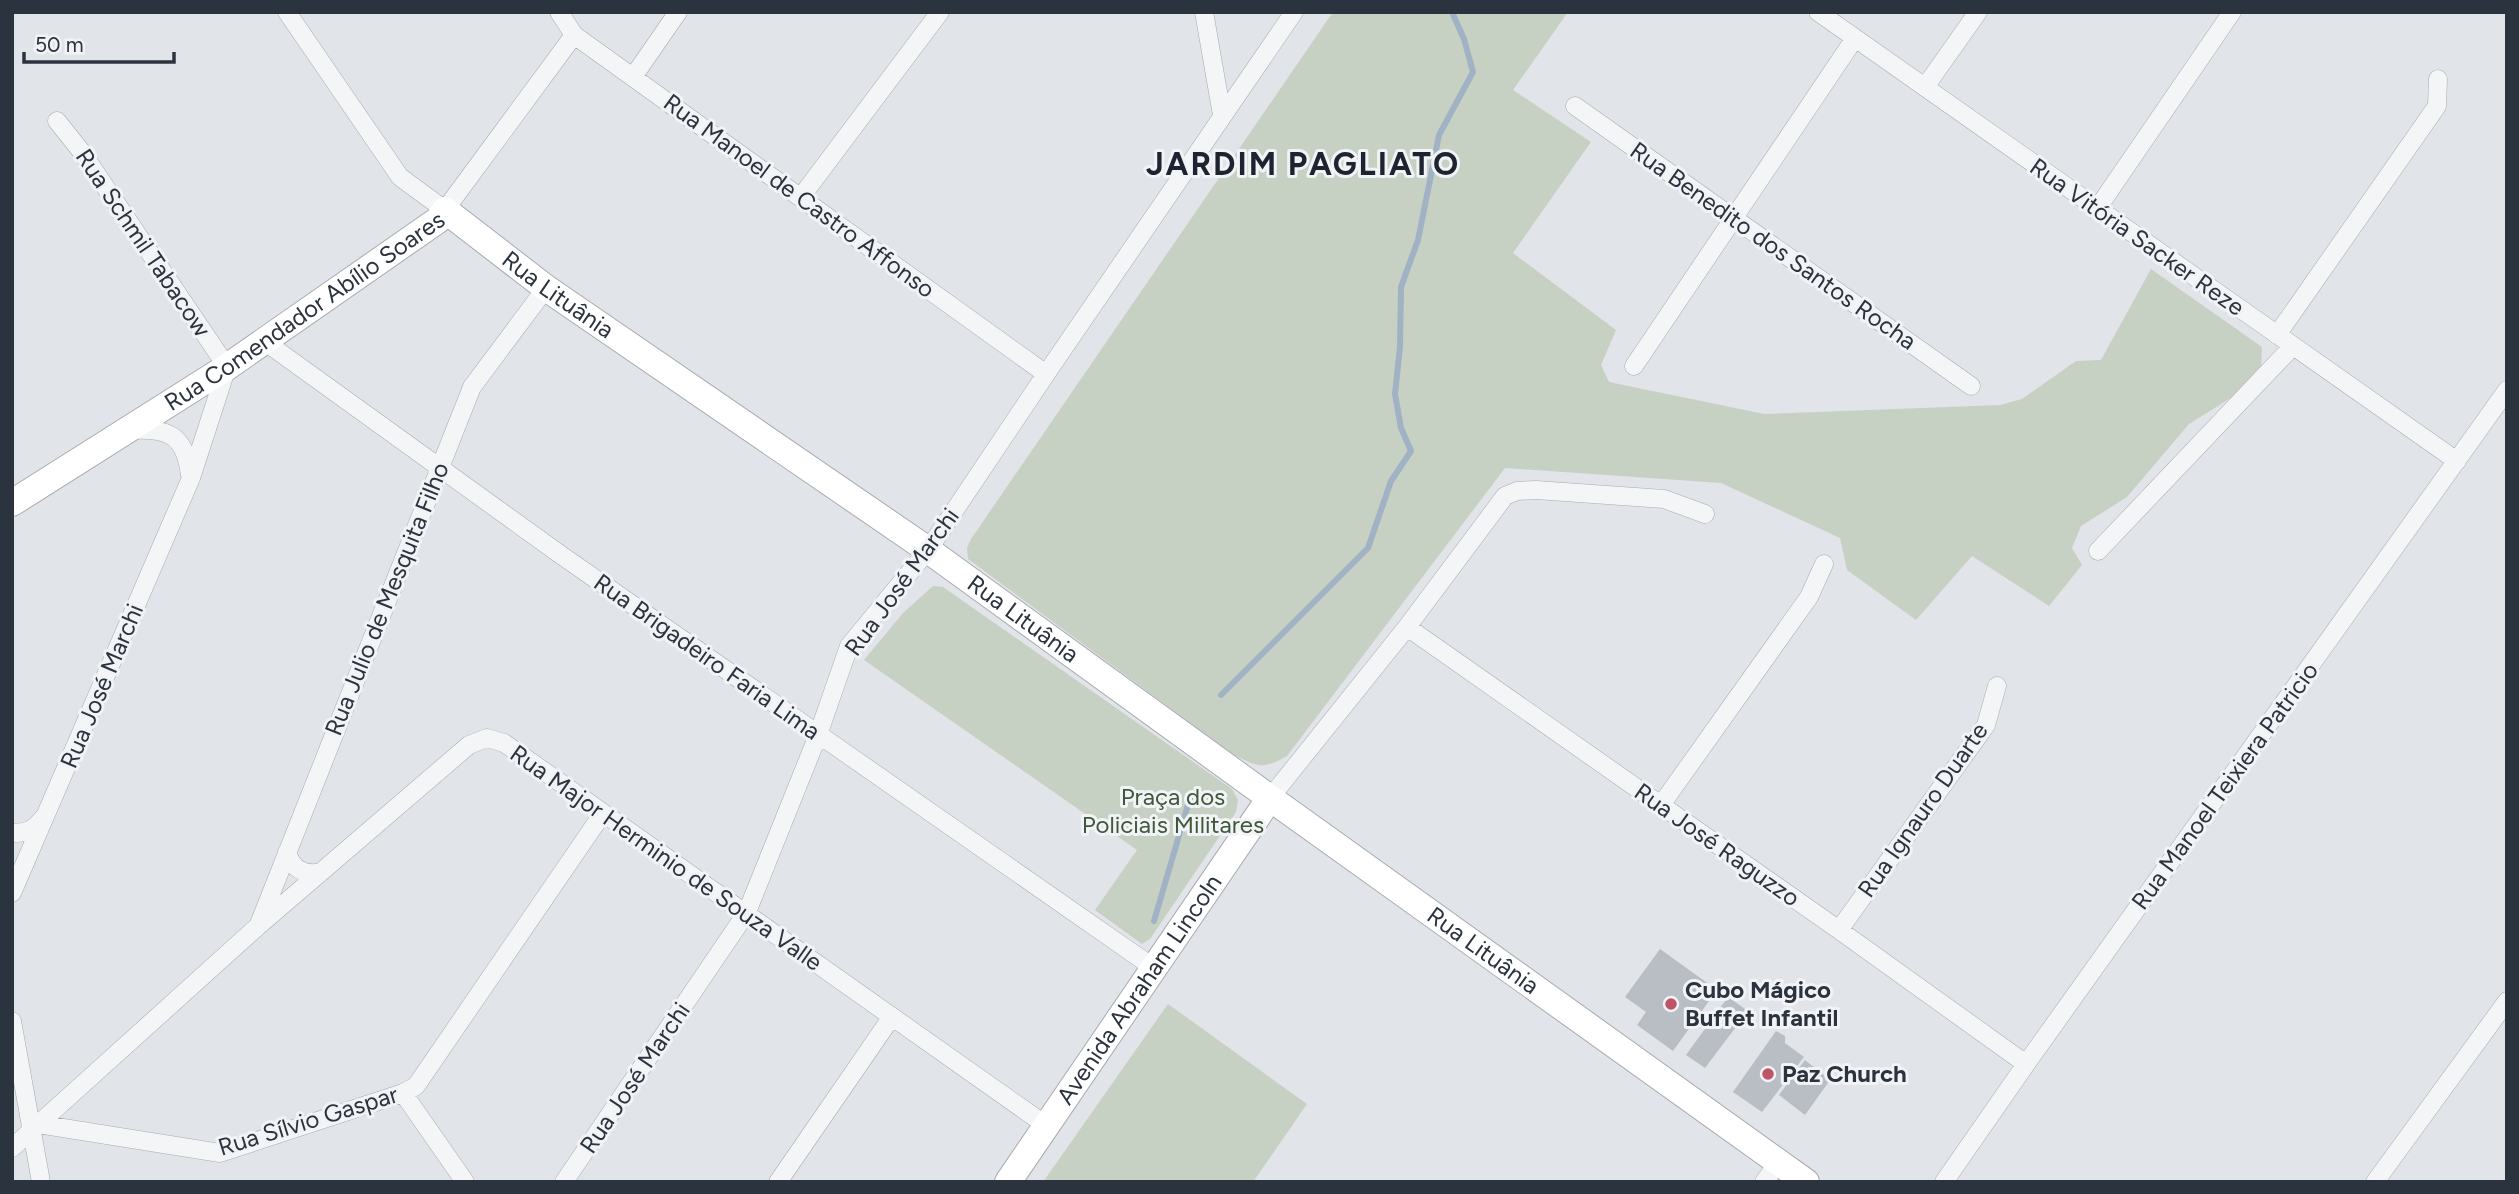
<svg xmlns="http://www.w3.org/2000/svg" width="2519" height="1194" viewBox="0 0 2519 1194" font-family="Figtree,sans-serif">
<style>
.green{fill:#c7d1c3}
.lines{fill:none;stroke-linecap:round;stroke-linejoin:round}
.stream{stroke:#a0b2c4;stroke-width:6}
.building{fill:#b9bec4}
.street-casing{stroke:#a7abb2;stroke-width:19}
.secondary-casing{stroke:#a7abb2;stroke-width:28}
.street{stroke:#f4f5f7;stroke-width:18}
.secondary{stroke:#fff;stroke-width:26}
.poi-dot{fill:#bf5466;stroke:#f1f3f6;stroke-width:2.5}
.labels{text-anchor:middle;stroke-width:6;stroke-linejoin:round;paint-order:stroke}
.street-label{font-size:24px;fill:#2b333e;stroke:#f1f3f6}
.park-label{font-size:24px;fill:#40583a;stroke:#f1f3f6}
.poi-label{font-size:24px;font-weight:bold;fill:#2b333e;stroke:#f1f3f6;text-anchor:start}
.district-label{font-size:32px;font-weight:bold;letter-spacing:2px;fill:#1d242f;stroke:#f1f3f6}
</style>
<rect width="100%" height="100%" fill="#e1e4e8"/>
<path class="green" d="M1333 12H1568L1513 90 1591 142 1513 253 1616 330 1601 365 1609 382 1764 414 2000 405 2022 399 2076 361 2101 360 2151 269 2262 347 2261 368 2237 394 2189 424 2127 497 2081 526 2072 548 2082 565 2049 606 1972 556 1916 620 1847 570 1840 538 1721 483 1505 468 1287 756C1261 771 1256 766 1231 753L968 559 967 548 971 539Z
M933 586 943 587 1232 789 1238 800 1236 812 1150 939 1142 944 1095 910 1137 850 864 660 903 613Z
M1168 1004 1307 1104 1253 1182H1043Z"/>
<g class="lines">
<path class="stream" d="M1221 695 1368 548 1391 481 1411 451 1401 428 1395 394 1400 347 1401 287 1418 240 1439 135 1473 72 1464 39 1452 12
M1154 921 1190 798"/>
</g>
<path class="building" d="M1660 949 1717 990 1673 1051 1637 1025 1646 1012 1625 997Z
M1728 997 1748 1011 1705 1068 1686 1055Z
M1776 1031 1785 1036V1043L1804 1057 1762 1112 1733 1092Z
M1805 1060 1830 1080 1805 1115 1779 1095Z"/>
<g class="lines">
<defs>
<path id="street" d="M287 12 400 177 445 210 574 35
M559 12 574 35 1046 374
M1204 12 1222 115
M1818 12 2457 461
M633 77 678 12
M1925 87 1978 12
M1575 106 1971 386
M801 197 940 12
M2097 209 2232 12
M2277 335 2437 106 2438 79
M264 341 561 555 1154 968
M1634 366 1855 38
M131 430C169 428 185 435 190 475
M2098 551 2293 346
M1407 627 1839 930 2026 1064
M1270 798 1407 627 1505 496 1517 491 1536 490 1664 499 1705 514
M1661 805 1809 597 1824 564
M12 833C27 833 34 830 43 818
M287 852C292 869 305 876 321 872
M12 893 191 478 227 367 81 151 57 121
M259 924 472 387 546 288
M1839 930 1986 725 1997 686
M12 1021 41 1182
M403 1093 465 1182
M38 1124 220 1153 403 1093 416 1086 603 813
M12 1148 257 927 469 745 487 738 504 743 1047 1126
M564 1182 747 912 818 735 849 646 928 550 1046 374 1294 12
M778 1182 891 1018
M1764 1182 1779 1162
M1944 1182 2026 1064 2507 390
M2375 1182 2507 1001"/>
<g id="secondary">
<path id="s1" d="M12 503 227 367 438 220 445 210 546 288 928 550 1270 798 1806 1182"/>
<path id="s2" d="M1008 1182 1270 798"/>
</g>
</defs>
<use href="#street" class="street-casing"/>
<use href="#secondary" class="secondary-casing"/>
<use href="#street" class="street"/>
<use href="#secondary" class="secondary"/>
</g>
<g class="poi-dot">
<circle cx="1671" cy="1004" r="7"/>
<circle cx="1768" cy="1074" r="7"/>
</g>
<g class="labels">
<g class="street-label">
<text transform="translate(799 196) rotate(36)" y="8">Rua Manoel de Castro Affonso</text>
<text transform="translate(2137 237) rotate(35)" y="8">Rua Vitória Sacker Reze</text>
<text transform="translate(143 243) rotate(56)" y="8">Rua Schmil Tabacow</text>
<text transform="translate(1773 246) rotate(35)" y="8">Rua Benedito dos Santos Rocha</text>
<text dy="8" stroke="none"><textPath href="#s1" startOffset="665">Rua Lituânia</textPath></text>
<text dy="8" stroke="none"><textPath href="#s1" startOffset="350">Rua Comendador Abílio Soares</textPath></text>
<text transform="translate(902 582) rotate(-54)" y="8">Rua José Marchi</text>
<text transform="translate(387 599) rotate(-68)" y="8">Rua Julio de Mesquita Filho</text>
<text dy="8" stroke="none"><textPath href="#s1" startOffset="1232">Rua Lituânia</textPath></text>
<text transform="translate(707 657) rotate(35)" y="8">Rua Brigadeiro Faria Lima</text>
<text transform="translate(102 686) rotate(-67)" y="8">Rua José Marchi</text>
<text transform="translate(2225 786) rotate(-54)" y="8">Rua Manoel Teixiera Patricio</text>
<text transform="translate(1923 810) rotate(-55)" y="8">Rua Ignauro Duarte</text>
<text transform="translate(1717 845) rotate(35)" y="8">Rua José Raguzzo</text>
<text transform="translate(666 858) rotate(35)" y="8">Rua Major Herminio de Souza Valle</text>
<text dy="8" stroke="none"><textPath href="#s1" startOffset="1799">Rua Lituânia</textPath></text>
<text dy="8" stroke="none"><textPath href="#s2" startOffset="233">Avenida Abraham Lincoln</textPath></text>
<text transform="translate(635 1078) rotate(-56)" y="8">Rua José Marchi</text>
<text transform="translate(308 1121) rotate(-17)" y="8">Rua Sílvio Gaspar</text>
</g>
<g class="park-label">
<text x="1173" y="805">Praça dos<tspan x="1173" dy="28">Policiais Militares</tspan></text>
</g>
<g class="poi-label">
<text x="1685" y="998">Cubo Mágico<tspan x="1685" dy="28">Buffet Infantil</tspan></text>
<text x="1782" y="1082">Paz Church</text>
</g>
<g class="district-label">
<text x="1303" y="175">JARDIM PAGLIATO</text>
</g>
</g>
<rect width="2519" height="1194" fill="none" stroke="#2b333e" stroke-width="28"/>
<path d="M24 52v10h150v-10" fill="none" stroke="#2b333e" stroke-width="3.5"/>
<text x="35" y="52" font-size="21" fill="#2b333e" stroke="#f1f3f6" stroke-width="5" paint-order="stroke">50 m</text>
</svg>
